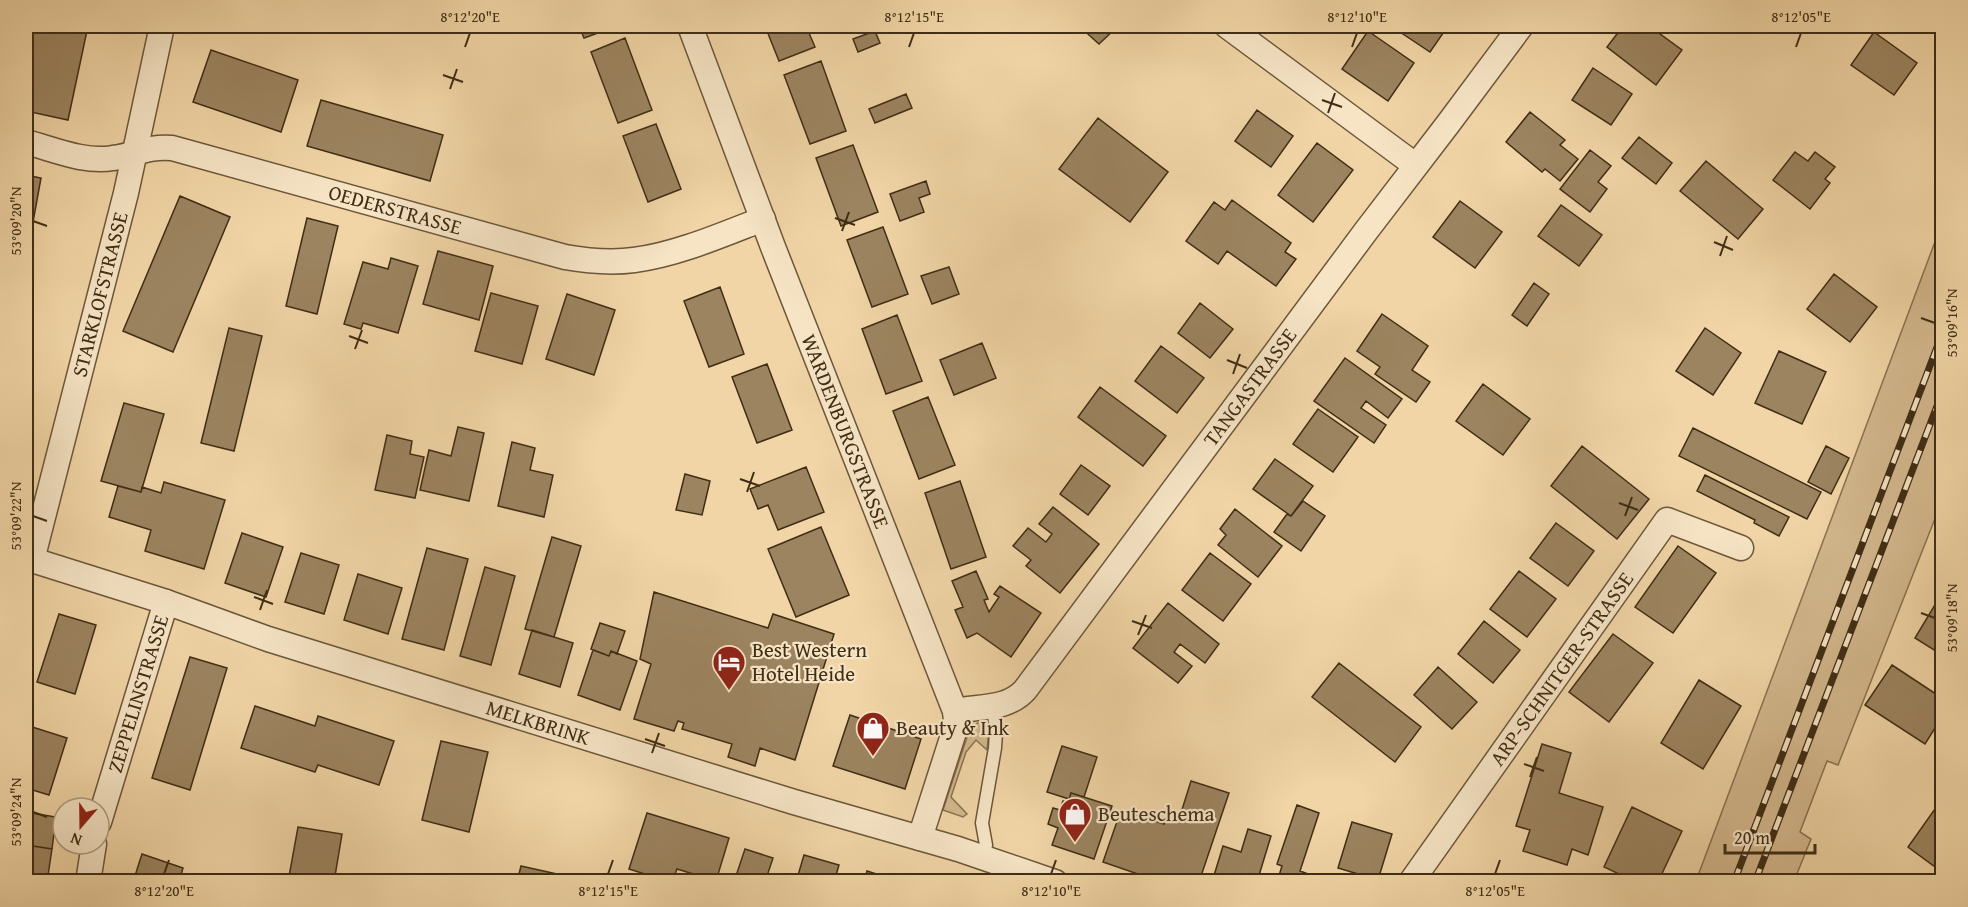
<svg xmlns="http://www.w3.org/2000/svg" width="1968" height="907" viewBox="0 0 1968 907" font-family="'Gentium Book Plus',serif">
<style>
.green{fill:#d3b88d;stroke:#8a7251;stroke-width:1.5}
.building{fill:#9c8460;stroke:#402d15;stroke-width:1.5}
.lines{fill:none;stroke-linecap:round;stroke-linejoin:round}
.lane-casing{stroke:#6c5739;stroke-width:15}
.street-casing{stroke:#6c5739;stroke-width:27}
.lane{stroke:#f6e4c5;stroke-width:12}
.street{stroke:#f6e4c5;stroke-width:24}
.rail-casing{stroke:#402d15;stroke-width:7}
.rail{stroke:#f6e4c5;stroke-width:4.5;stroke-dasharray:14;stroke-linecap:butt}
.ticks{fill:none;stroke:#402d15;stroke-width:2}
.labels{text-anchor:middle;stroke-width:4.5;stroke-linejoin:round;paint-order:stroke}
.street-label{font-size:21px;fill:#402d15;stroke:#f6e4c5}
.poi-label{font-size:21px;fill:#402d15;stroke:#f6e4c5;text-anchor:start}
.neatline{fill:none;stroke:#402d15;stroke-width:2}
.ticks-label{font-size:15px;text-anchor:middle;fill:#402d15}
</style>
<rect width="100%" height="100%" fill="#f1d5a6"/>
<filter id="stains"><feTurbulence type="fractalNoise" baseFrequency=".00333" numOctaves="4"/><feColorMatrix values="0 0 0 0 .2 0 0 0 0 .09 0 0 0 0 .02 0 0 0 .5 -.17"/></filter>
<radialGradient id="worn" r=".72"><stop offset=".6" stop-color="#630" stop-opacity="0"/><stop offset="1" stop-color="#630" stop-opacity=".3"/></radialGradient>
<path class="green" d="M1942 223V498L1936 516 1838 765 1827 761 1800 832 1811 839 1794 881H1696Z
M983 720 989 729 987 750 976 740 966 752 951 797 967 814 963 817 943 810 969 731 971 727Z"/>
<path class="building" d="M35 26H88L68 120 26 111V68Z
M579 26H617L584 38Z
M765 26H806L815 47 779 61Z
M1079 26H1118L1099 44Z
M1391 26H1448L1430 52Z
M1623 26H1649L1682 50 1656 85 1607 47Z
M875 31 880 43 858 52 853 39Z
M1368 31 1414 63 1388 101 1342 69Z
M1874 32 1917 63 1894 95 1851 65Z
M625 38 652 110 618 123 591 52Z
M211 50 298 80 281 132 193 102Z
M821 61 846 131 810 144 784 75Z
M1593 68 1632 94 1611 125 1572 100Z
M906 94 912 108 875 123 869 109Z
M321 100 443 135 430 181 307 146Z
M1257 110 1293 136 1271 167 1235 141Z
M1530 112 1565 140 1560 145 1578 159 1560 181 1545 169 1542 172 1506 142Z
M1098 118 1168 172 1130 222 1059 169Z
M656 124 681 189 648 202 623 136Z
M1639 137 1672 163 1656 184 1622 158Z
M1317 143 1353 170 1313 222 1278 195Z
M853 145 878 212 841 226 816 158Z
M1590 150 1611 166 1598 182 1607 189 1590 212 1560 189Z
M1795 152 1808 161 1815 152 1835 167 1825 179 1830 183 1810 209 1773 180Z
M1706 161 1763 209 1738 239 1680 191Z
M26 175 41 178 27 255 26 254Z
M926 181 930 194 919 198 924 212 900 221 890 194Z
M180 196 230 217 173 352 123 331Z
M1232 200 1291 243 1285 252 1296 259 1276 286 1227 251 1218 264 1186 241 1214 202 1225 210Z
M1460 201 1502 232 1475 268 1433 237Z
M1561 205 1602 235 1579 266 1538 236Z
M307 218 338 226 317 314 286 306Z
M883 227 908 294 872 307 847 240Z
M438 251 493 266 479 320 423 304Z
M391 258 418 266 398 333 363 323 361 329 344 324 363 262 388 269Z
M949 267 959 294 932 304 921 276Z
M1834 274 1877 307 1850 342 1807 309Z
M1534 283 1549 294 1527 326 1512 315Z
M720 287 744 354 709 367 684 301Z
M491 293 538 306 522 364 475 351Z
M567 294 615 310 594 375 546 359Z
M1200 303 1233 329 1210 358 1178 333Z
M1382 314 1428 346 1412 370 1430 382 1416 402 1375 374 1380 367 1357 351Z
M897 315 922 381 886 394 862 329Z
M229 328 262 336 234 451 201 443Z
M1705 328 1741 353 1713 395 1676 371Z
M26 334 32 336 26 360Z
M982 343 996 378 954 395 940 360Z
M1161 346 1204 378 1177 413 1135 381Z
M1779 351 1826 372 1802 424 1755 403Z
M1345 358 1402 399 1388 418 1366 401 1361 408 1386 425 1374 443 1314 401Z
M767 364 792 430 757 443 732 377Z
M1483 384 1530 419 1503 455 1456 421Z
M1100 387 1166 436 1143 466 1078 417Z
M928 397 955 465 919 479 893 411Z
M124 403 164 414 141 492 101 481Z
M1318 409 1358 437 1333 472 1293 444Z
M458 427 484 433 469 501 420 490 429 450 451 456Z
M1693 428 1821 492 1807 519 1679 456Z
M387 435 412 441 410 454 424 457 415 498 375 490Z
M512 442 535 448 530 470 553 475 544 517 498 506Z
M1582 446 1649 499 1617 539 1551 486Z
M1826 446 1849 458 1831 494 1808 482Z
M1275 459 1313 486 1291 516 1253 489Z
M1081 465 1110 486 1088 515 1060 494Z
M806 467 824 512 778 530 768 505 758 509 750 489Z
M685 474 710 481 702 515 676 510Z
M1705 475 1789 517 1779 536 1754 523 1755 520 1697 491Z
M960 481 986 557 951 569 925 493Z
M164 482 225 500 204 569 145 551 151 530 109 517 118 486 141 492 142 487 161 493Z
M1303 501 1325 516 1301 551 1274 532 1287 514 1291 516Z
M1053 507 1099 544 1060 593 1026 566 1031 560 1013 546 1028 528 1046 542 1052 534 1039 524Z
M1235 509 1282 546 1258 577 1218 545 1226 535 1220 529Z
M1556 523 1594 551 1568 586 1530 558Z
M821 527 849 595 796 617 768 549Z
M242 533 283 547 266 597 225 583Z
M552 537 581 546 554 637 525 629Z
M1678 546 1716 573 1673 633 1635 607Z
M427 548 468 559 444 650 402 639Z
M301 553 339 565 324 614 285 602Z
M1210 553 1251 584 1223 621 1182 590Z
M485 567 515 576 491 665 460 656Z
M976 571 988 599 984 600 989 612 999 597 994 594 1000 586 1041 613 1011 657 977 633 967 638 955 610 963 607 952 581Z
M1519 571 1556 599 1527 637 1490 609Z
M358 574 402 588 388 634 344 620Z
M654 592 768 628 773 614 834 634 795 760 760 748 755 766 728 757 732 744 682 729 684 723 678 721 674 731 634 719 651 664 640 659Z
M1939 598 1942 600V655L1915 638Z
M1168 603 1219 644 1205 663 1180 644 1174 652 1192 666 1178 683 1133 648Z
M59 614 96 625 75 694 37 682Z
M1484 621 1520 650 1493 683 1458 654Z
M600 623 625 631 617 654 611 651 609 656 591 649Z
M532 630 573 643 560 687 519 674Z
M1613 634 1653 663 1609 722 1569 692Z
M593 650 609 656 611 651 637 661 620 710 578 695Z
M190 657 227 668 190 790 152 778Z
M1339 663 1421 727 1395 762 1312 697Z
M1892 665 1942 698V717L1925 744 1865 705Z
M1438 667 1477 702 1452 729 1414 695Z
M1699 680 1741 706 1703 769 1661 743Z
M255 706 315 726 318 716 394 741 379 785 318 765 315 772 241 748Z
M850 715 921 739 905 789 833 766Z
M26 725 67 738 49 795 26 788Z
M441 741 488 752 469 832 422 820Z
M1542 744 1571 753 1559 793 1603 807 1588 855 1572 849 1567 865 1523 851 1530 830 1516 826Z
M1062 746 1097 757 1084 797 1071 793 1069 799 1047 792Z
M1191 781 1229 793 1199 882H1161L1103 862 1121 810 1164 824 1168 812 1180 816Z
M1071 793 1112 806 1094 859 1052 845 1058 828 1048 824 1053 808 1060 810 1063 801 1068 803Z
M1942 799V872L1908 847Z
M1297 805 1319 813 1300 871 1319 878 1318 882H1277L1282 866 1277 864Z
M1632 807 1682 831 1658 882H1636L1604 867Z
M26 812 56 817 52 849 26 845Z
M647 813 729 838 716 881 677 869 672 882H670L629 869Z
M1352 822 1392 834 1378 880 1338 868Z
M298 827 342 834 334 882H288Z
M1248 829 1271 836 1257 882H1212L1223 846 1241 852Z
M26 845 52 849 47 882 26 879Z
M745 849 773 858 765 882H734Z
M142 854 183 868 179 882H133Z
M804 855 839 865 834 882H796Z
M521 866 589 881V882H517Z
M867 871 899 881V882H864Z"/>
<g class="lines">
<defs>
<path id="lane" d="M983 857 986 845 982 823 995 748 996 732 993 706"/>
<g id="street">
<path id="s1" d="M690 26 773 247 955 711 956 721 954 732 920 838"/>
<path d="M1227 26 1415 165"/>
<path id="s2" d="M26 142C53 149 84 163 113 158 137 155 146 146 172 148L565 257C588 261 611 263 634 260 676 255 724 234 763 219"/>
<path id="s3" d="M26 558 166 602 268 639 794 802 958 849 1055 882"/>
<path id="s4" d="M32 560 126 193 162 26"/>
<path id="s5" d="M955 711C979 706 1007 710 1025 690L1366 231 1448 124 1521 26"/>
<path id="s6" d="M99 822 166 602"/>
<path d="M88 882 94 844"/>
<path id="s7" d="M1411 882 1667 520 1741 548"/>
</g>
</defs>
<use href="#lane" class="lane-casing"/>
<use href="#street" class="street-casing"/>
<use href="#lane" class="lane"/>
<use href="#street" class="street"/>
<defs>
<path id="rail" d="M1734 882 1942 334
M1755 882 1942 393"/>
</defs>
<use href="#rail" class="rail-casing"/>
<use href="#rail" class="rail"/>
</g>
<path class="ticks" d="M465 47 470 33M909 47 914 33M1352 47 1357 33M1796 47 1801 33M443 75 463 82M450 89 457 69M1322 100 1342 107M1328 113 1335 93M835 218 855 225M33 221 47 226M842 231 849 212M1714 242 1733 250M1720 256 1727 236M1921 318 1935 323M349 336 368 343M355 349 362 330M1227 360 1247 368M1233 374 1240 354M740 479 760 486M747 492 754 472M1619 503 1638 510M33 516 47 521M1625 516 1632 497M254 597 273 604M260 610 267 590M1921 613 1935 618M1132 621 1152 628M1138 635 1146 615M645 739 665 746M652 753 659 733M1524 764 1544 771M1530 777 1537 757M33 812 47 817M164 874 169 860M608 874 613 860M1051 874 1056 860M1495 874 1500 860"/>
<defs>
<symbol id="hotel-pin" viewBox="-11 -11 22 30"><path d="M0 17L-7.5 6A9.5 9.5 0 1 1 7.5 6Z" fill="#8f2418" stroke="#f6e4c5"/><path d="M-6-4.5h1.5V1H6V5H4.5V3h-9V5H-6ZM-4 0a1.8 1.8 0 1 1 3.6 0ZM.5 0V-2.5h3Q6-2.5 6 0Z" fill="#fff"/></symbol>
<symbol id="shop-pin" viewBox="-11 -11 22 30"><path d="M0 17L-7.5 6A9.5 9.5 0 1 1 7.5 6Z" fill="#8f2418" stroke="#f6e4c5"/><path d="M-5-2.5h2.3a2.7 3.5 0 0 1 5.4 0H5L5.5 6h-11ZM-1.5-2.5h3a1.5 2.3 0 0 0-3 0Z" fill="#fff"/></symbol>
</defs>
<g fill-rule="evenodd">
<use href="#hotel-pin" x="710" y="643" width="38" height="52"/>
<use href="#shop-pin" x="854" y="709" width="38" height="52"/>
<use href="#shop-pin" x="1056" y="795" width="38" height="52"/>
</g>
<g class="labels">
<g class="street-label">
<text dy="7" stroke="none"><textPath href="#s2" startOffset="381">OEDERSTRASSE</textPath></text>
<text dy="7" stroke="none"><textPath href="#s4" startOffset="274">STARKLOFSTRASSE</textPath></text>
<text dy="7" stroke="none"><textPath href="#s5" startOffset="452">TANGASTRASSE</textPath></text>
<text dy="7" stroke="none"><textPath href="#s1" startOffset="434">WARDENBURGSTRASSE</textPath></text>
<text dy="7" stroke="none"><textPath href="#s7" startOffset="261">ARP-SCHNITGER-STRASSE</textPath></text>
<text dy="7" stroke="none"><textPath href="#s6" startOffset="134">ZEPPELINSTRASSE</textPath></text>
<text dy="7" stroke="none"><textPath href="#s3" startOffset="538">MELKBRINK</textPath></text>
</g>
<g class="poi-label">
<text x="752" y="657">Best Western<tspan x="752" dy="24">Hotel Heide</tspan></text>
<text x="896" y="735">Beauty &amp; Ink</text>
<text x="1098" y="821">Beuteschema</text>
</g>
</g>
<rect width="1968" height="907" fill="none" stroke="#f1d5a6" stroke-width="66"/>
<g transform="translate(81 826) rotate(200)"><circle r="28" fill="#f6e4c5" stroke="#ad9b7f" stroke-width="1.5"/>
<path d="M0-4.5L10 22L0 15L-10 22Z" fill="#8f2418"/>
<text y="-9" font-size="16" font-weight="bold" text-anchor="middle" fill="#402d15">N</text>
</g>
<path d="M1725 844v9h90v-9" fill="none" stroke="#402d15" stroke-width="3"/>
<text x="1734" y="844" font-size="18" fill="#402d15" stroke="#f6e4c5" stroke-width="4.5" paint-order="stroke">20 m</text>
<rect x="33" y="33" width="1902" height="841" class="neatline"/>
<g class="ticks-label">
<text x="470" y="22">8°12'20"E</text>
<text x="914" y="22">8°12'15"E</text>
<text x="1357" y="22">8°12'10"E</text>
<text x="1801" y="22">8°12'05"E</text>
<text transform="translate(16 221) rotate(-90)" y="5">53°09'20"N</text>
<text transform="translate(1952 323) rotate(-90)" y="5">53°09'16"N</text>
<text transform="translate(16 516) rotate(-90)" y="5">53°09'22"N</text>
<text transform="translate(1952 618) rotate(-90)" y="5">53°09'18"N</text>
<text transform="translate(16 812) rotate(-90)" y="5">53°09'24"N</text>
<text x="164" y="896">8°12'20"E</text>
<text x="608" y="896">8°12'15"E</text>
<text x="1051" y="896">8°12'10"E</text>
<text x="1495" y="896">8°12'05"E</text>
</g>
<rect width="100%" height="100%" filter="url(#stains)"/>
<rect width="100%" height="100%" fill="url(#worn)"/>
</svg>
